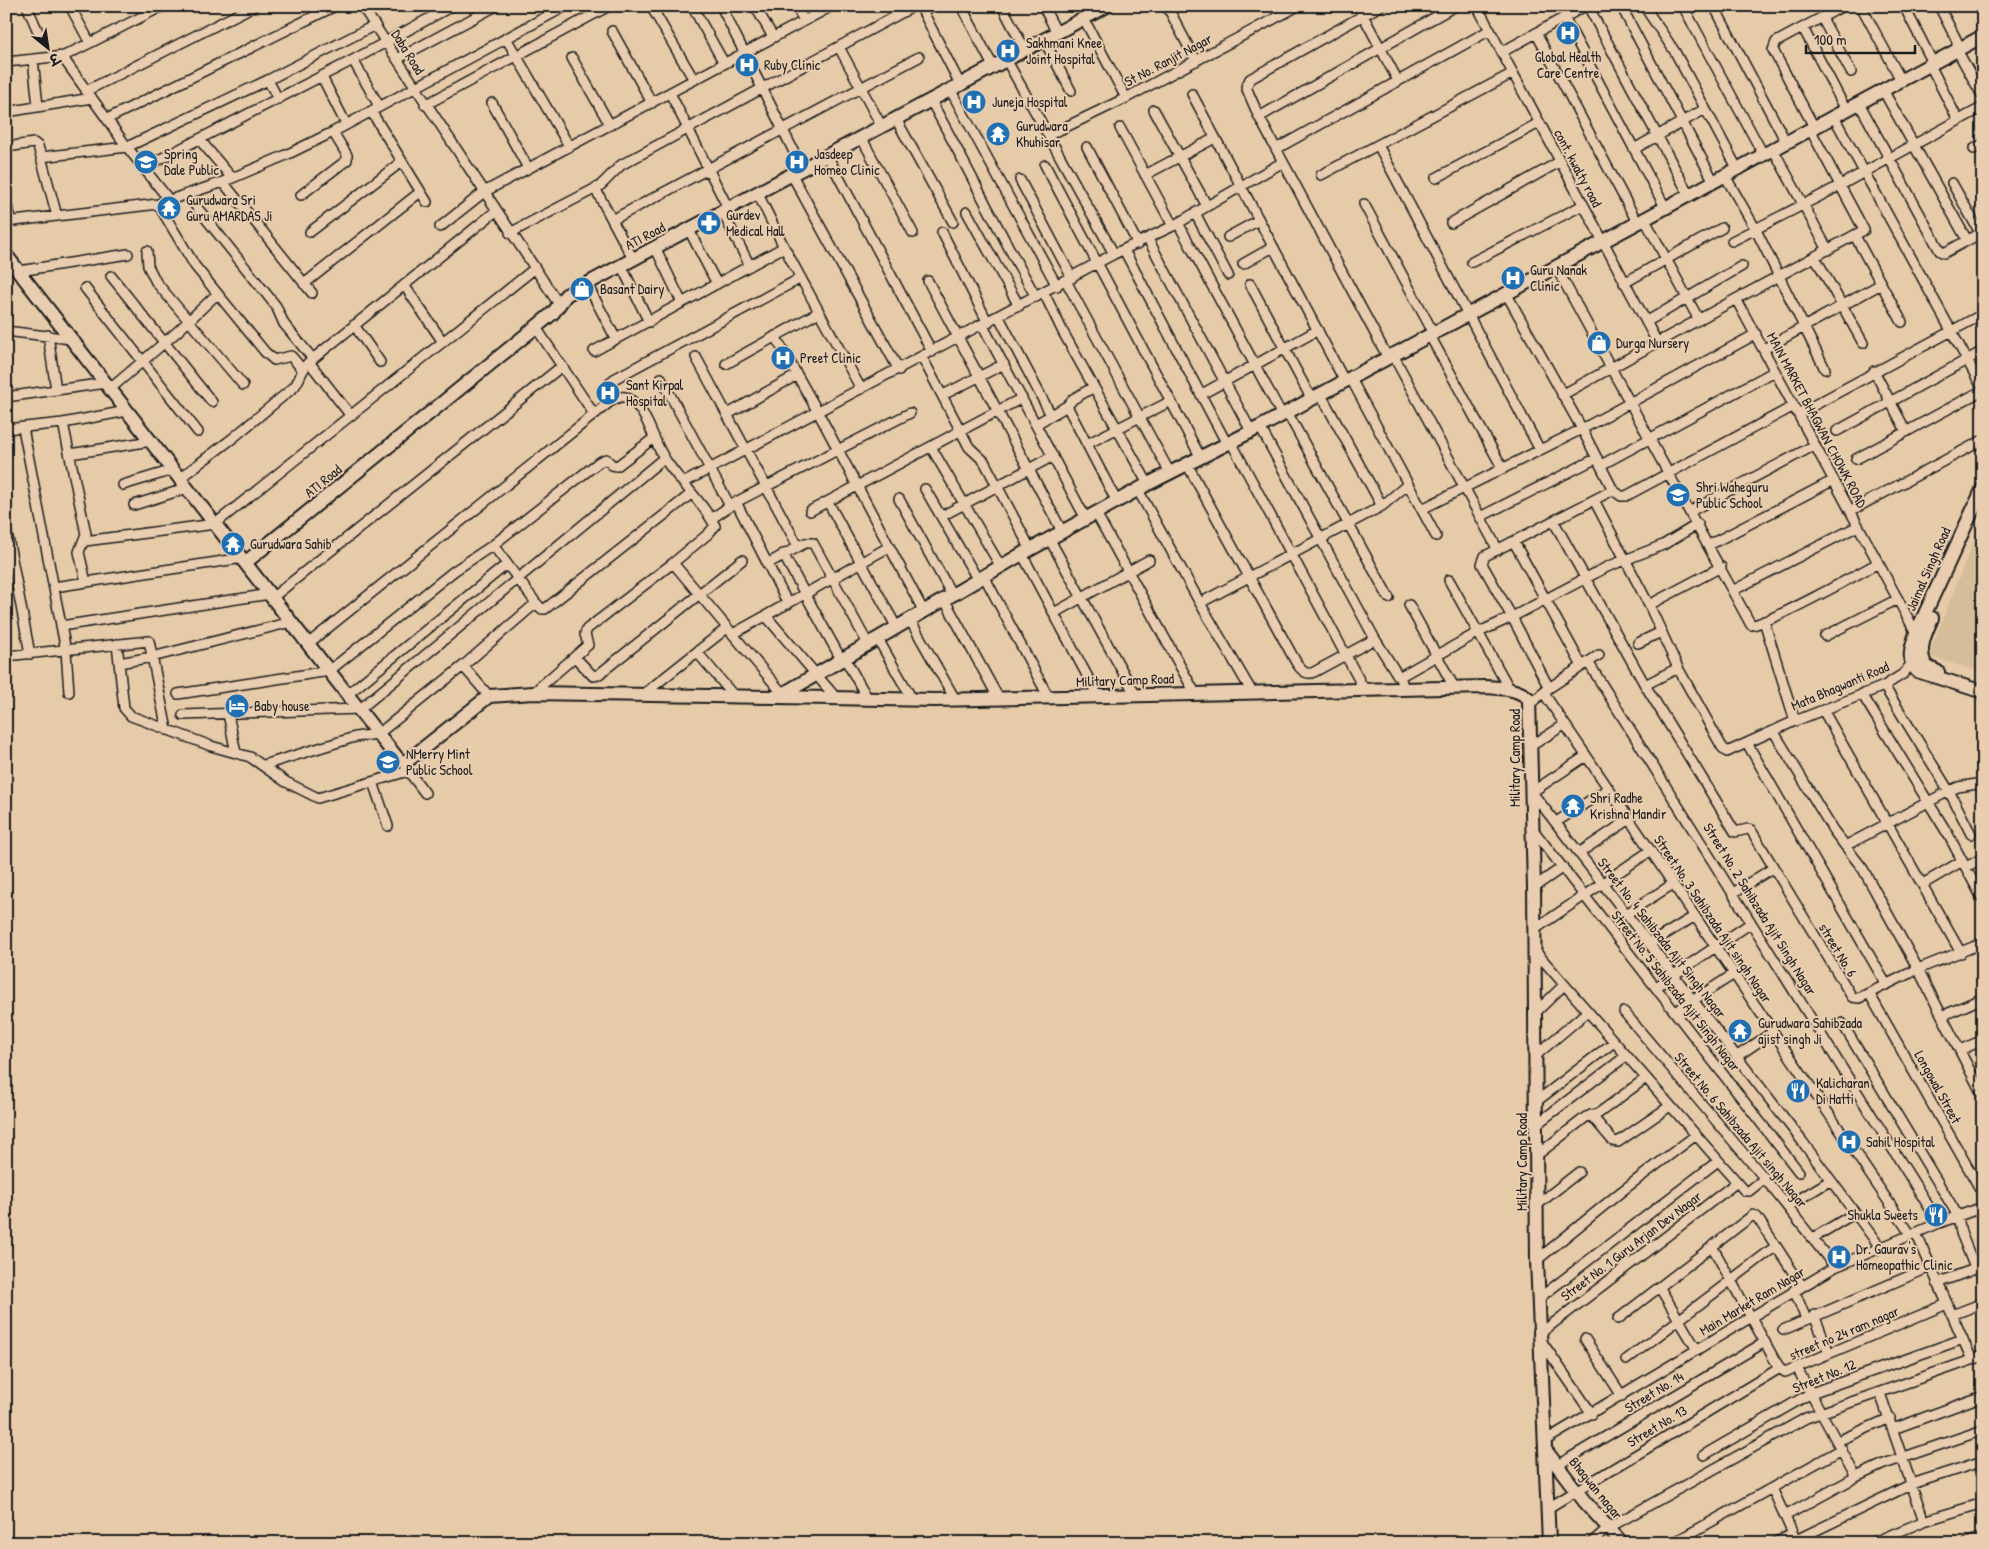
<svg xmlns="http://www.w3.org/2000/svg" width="1989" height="1549" viewBox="0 0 1989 1549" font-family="'Patrick Hand','Playpen Sans Deva',sans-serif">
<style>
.built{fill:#d4bd98}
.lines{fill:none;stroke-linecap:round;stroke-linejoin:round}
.street-casing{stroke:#1c1c1c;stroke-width:12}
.secondary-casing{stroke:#1c1c1c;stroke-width:16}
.street{stroke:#e9cdb0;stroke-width:9}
.secondary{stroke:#e9cdb0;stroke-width:12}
.labels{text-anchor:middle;stroke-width:4;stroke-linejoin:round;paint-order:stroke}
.poi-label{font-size:14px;fill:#1c1c1c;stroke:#e9cdb0;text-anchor:start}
.street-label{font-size:14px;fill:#1c1c1c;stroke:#e9cdb0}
</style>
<rect width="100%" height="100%" fill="#e5cba8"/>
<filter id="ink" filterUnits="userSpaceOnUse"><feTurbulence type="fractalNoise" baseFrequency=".02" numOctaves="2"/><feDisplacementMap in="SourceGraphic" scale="10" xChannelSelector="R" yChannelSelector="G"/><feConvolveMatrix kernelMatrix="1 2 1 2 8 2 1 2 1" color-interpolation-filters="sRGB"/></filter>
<g filter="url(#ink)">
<path class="built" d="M1983 522V673L1928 656 1978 530Z"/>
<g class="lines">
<defs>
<path id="street" d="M27 6 39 34
M70 6 90 43 163 6
M362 6 558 303
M692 6 724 63
M721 6 802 168
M755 6 773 37
M796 6 804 21
M920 6 961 86
M961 6 994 68
M1002 6 1025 50
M1043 6 1057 33
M1167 6 1196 61
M1358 6 1398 81
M1380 6 1250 79 1246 87 1259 117 1387 356
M1477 6 1657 342
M1588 6 1688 193
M1621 6 1713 180
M1644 6 1675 52 1737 168
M1683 6 1763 154
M1714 6 1786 142
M1861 6 1901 80
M1904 6 1933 63
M1939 6 1957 41V50L1983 97
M1978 6 1983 15
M652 8 694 80
M1564 17 1665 207
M1822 18 1851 72
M1084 19 1126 98
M1803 28 1846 110
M612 31 652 103
M1536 33 1637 222
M506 38 569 146
M1044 40 1071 91
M90 43 64 56 66 62 127 147 170 201
M839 47 882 127
M1502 52 1585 6
M572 58 610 125
M33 59 38 106
M397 59 496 6
M353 60 379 106
M1007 61 1114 254
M6 62 64 56
M1930 65 1958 120
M322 77 346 124
M268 80 278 99
M1883 90 1967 240
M86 91 254 6
M951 91 1057 286
M670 93 729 210
M1192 94 1344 380
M931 101C967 166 999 232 1036 297
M492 103 528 168
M1859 103 1940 251 1944 253 1983 232
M425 105 609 6
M1154 110 1207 206
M371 111 427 202
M6 112 92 98
M1259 117 1455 6
M1834 117 1983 389
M107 119 335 6
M896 119 953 222
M1814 127 1773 50 1776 42 1843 6
M1120 128 1173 226
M1049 135 1126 98 1298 6
M861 137 913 233
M199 139 232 178
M1378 145 1540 450
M6 147 34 143 38 146 57 216
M1087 147 1138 244
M1276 149 1490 30
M1634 149 1705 109
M1773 149 1828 250
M1974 149 1983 144
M827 155 932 352
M41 157 127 147 268 80 375 25
M1045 165 1201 458
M143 168 353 60 452 6
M1724 174 1755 228 1825 369
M792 175 899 370
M1145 175 1215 138
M1321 175 1513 73
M1436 178 1539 123
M1020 180 1072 278
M223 182 312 293
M1952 183 1983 238
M595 188 633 259
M758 194 784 247 861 389
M187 195 276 306 284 324 313 359
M301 195 347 160V155L333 132
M6 202 11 222
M158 204 195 266 265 352 274 360 291 356 302 369
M1364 204 1433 332
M967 212 1019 306
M723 213 750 266
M1195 213 1228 275
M1644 218 1699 320
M612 220 919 57
M6 222 158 204 223 182 286 155 333 132 566 6
M1178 223 1282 415
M1451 223 1559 162
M440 227 484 192 832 6
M689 230 717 284
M310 232 400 163
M942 232 988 323
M510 233 600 186 621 165 914 6
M1855 236 1902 322
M1228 237 1259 220
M1148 239 1251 431
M1732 241 1826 193 1983 107
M655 247 682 303
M1124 250 1227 444
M147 251 148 266 156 282 243 385
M1815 257 1863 343
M1472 262 1583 205
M1243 264 1273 247
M621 265 649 322
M1556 267 1751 625C1764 626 1860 573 1878 563
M19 271 128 254
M111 276 212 402
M928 281 1063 533
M1066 281 1170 473
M1624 283 1722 228
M304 284 419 193
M587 284 616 339
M1250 284 1311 398
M404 285 443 342
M85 288 198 432
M1044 293 1063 332 1148 484
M1736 299 1864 230 1810 129
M999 317 1051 415
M1646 322 1742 266
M354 325 380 362
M535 326 594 414
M983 326 1086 519
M6 331 71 339
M1429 334 1503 469
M48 335 56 390
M775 336 818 412 924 612
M1764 349 1881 284
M594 351 784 247
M1392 353 1498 550
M696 357 798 546
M922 357 969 447 984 461 1031 550
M309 362 351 416
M726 364 819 312
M1874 371 1906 431
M1350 377 1436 536
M661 378 730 506
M1094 387 1073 399 1067 406 1117 502
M110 389 178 331 217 294
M1320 393 1382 506
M1202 394 1318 330
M943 395 1004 364
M1562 395 1736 299 1916 633
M6 397 106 383
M1287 412 1389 598
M728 414 797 375
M1798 414 1983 314
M63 423 86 534 79 552 86 582
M1036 424 1067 406
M1260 427 1375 639 1402 682
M23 428 66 651 69 692
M6 429 63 423 127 411
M1837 431 1983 351
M1231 442 1364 689
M1087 444 1171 401
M931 447 1001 567
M70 454 151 441
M1856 459 1983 390
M1187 464 1297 664C1301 670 1306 676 1314 672L1375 639
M1601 465 1775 371
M180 478 233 438 294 387C301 379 301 369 309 362L496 211
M683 483 1114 254 1173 226 1283 162
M123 485 173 470
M925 489 978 580
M1138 490 1200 603 1252 692
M1613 490 1621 496H1626L1794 406
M899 499 952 595
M1594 500 1650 607 1678 668 1722 747 1727 752 1795 721 1884 686 1903 674 1911 664
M736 502 788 604
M828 502 897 628
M134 505 188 488
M1422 509 1582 429 1756 334
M810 511 1022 398
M1691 511 1815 445
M1850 511 1983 440
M1097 515 1195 693
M942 516 1053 456
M1480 517 1597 458
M711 519 736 502 910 413
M1554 522 1645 685 1735 832 1748 829 1751 830 1852 997 1859 998 1918 969 1983 943
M6 527 30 654
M1050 540 1135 694
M85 541 215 524 534 269
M1514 542 1582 666
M493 545 536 603 542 609H545L691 494
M1709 545 1834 480
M783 554 841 659
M1022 554 1098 696
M673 563 783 694
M767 564 805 543H813L868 644
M984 576 1049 698
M1449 580 1510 690
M54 587 243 558
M1734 590 1858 526
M273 597 562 366
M944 599 999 699
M1200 603 1382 506 1407 485
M1409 605 1454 687
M1649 605 1721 567
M1054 613 1149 560
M766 616 837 699
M910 620 955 699
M1764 621 1795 721
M61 626 270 594
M733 634 889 547
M1825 636 1898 599
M878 639 912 699
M309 643 611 401 607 387 614 379 801 278
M1638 643 1661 632
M117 644 124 708 131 716 211 746 250 757 286 782 318 798 408 771
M697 652 734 696
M6 656 149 641 167 730
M575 657 593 676 598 675 742 560
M844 657 868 699
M1588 662 1939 1223
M119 663 152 657 291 622
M463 666 489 696
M1399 677 1477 633 1512 617 1482 564 1485 556 1613 490 1582 429 1506 293
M1645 685 1678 668
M1884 686 1949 791 1971 834
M1549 688 1512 617 1607 567 1663 545 1698 524
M1543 692 1911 1235
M533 693 588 645 585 634 587 629 673 563 708 534 715 526C700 496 670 475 657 444 650 429 642 403 625 397 620 396 615 399 611 401
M645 693 727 628
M178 694 329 671 454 571 493 545 599 462 606 459 612 465 617 466 654 438
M348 694 507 564
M1862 694 1949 836 1983 900
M1531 703 1549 688 1599 655
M1823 710 1961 953
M228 714 236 753
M183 715 360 709 664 458
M1774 732 1833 830 1863 869 1918 969 1983 1096
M1747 743 1886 984
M1531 746 1564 725
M264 765 355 737 378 734 463 666 536 603
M406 768 425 793
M373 782 388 826
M1531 791 1802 1141 1880 1247
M1532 792 1586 756
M1556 822 1608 789
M1531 827 1799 1172
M1845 846 1949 791 1958 787 1983 783
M1579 853 1630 819
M1966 867 1983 858
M1923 884 1962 861
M1534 887 1563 867
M1733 893 1773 868
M1626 914 1673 884
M1535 929 1650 851
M1649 944 1695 916
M1535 951 1745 1191H1749L1765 1178
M1656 987 1751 923
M1869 993 1983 1194
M1624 1012 1766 1180 1835 1267
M1675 1012 1734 974
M1535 1013 1564 985
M1942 1016 1983 998
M1842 1023 1958 1216 1961 1233 1975 1268
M1960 1050 1983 1040
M1535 1056 1587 1012
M1736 1057 1773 1032
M1537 1101 1614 1042
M1591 1115 1613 1141 1618 1142 1670 1106
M1537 1124 1626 1056
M1537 1155 1586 1117 1599 1113 1646 1078
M1537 1205 1579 1172
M1788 1206 1831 1180
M1916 1233 1972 1360
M1813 1238 1855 1213
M1712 1246 1774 1359 1780 1368 1785 1372 1947 1304
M1537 1260 1622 1191 1696 1135
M1937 1283 1983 1266
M1660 1288 1697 1350
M1794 1290 1806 1319
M1538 1299 1718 1161
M1814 1315 1829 1353
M1952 1315 1983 1303
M1618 1319 1753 1215 1757 1217 1802 1286
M1783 1330 1930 1267
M1542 1332 1737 1182
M1585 1339 1622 1396
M1542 1342 1592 1414
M1626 1360 1776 1246
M1797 1368 1856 1477
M1880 1393 1924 1521
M1893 1429 1983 1396
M1546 1440 1835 1267 1939 1223 1983 1207
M1838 1441 1890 1418
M1704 1455 1811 1393 1963 1339
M1558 1465 1765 1342
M1772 1488 1797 1543
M1548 1508 1780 1368
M1785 1516 1856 1477 1884 1464 1983 1430
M1796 1540 1912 1484 1983 1461
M1591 1543 1608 1528 1806 1418 1983 1356
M1673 1543 1842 1449
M1774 1543 1793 1534
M1872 1543 1924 1521 1983 1503
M1967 1543 1983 1537"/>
<path id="secondary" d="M6 255 378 734 399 760 406 762 489 696 533 693 775 697 783 694 1022 554 1148 484 1260 427 1983 36
M1983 488 1916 633C1912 646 1906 660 1917 671L1983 692
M246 562 521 339 553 313 566 295 1107 6
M1932 618C1925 634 1917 650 1926 666L1938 672
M777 697 935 700 1485 687C1499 688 1518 688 1529 699L1534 887 1537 1260 1549 1543
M1547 1452 1585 1502 1622 1543"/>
</defs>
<use href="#street" class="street-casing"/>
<use href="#secondary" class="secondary-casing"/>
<use href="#street" class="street"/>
<use href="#secondary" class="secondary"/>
</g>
</g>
<defs>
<symbol id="hospital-disc" viewBox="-11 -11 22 22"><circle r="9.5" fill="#1f6fb2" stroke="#e9cdb0"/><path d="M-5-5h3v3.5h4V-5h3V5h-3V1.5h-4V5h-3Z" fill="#fff"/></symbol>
<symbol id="temple-disc" viewBox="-11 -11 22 22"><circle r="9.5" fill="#1f6fb2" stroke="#e9cdb0"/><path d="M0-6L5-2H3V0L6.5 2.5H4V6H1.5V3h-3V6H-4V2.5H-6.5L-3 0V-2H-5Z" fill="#fff"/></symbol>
<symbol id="school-disc" viewBox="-11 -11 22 22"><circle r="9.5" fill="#1f6fb2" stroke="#e9cdb0"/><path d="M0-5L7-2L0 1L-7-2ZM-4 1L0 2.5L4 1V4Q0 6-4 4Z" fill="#fff"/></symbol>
<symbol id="pharmacy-disc" viewBox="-11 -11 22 22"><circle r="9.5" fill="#1f6fb2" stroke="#e9cdb0"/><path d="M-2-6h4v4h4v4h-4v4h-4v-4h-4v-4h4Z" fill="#fff"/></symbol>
<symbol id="shop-disc" viewBox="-11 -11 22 22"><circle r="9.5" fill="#1f6fb2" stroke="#e9cdb0"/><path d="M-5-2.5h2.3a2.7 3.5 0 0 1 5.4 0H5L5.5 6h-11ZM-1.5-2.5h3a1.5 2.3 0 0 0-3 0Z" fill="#fff"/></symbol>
<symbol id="hotel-disc" viewBox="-11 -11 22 22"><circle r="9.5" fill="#1f6fb2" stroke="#e9cdb0"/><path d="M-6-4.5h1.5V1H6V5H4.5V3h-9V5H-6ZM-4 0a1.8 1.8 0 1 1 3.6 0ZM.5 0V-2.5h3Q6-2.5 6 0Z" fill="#fff"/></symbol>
<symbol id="restaurant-disc" viewBox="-11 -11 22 22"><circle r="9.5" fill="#1f6fb2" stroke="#e9cdb0"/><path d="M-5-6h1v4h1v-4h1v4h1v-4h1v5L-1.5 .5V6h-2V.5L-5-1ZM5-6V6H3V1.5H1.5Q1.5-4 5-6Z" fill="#fff"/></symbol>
</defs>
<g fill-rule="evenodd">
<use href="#hospital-disc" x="1554" y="19" width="28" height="28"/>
<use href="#hospital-disc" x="994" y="37" width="28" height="28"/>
<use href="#hospital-disc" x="733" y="51" width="28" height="28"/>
<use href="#hospital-disc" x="960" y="88" width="28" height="28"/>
<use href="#temple-disc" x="984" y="120" width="28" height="28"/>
<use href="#school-disc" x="132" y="148" width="28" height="28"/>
<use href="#hospital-disc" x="783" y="148" width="28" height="28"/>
<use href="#temple-disc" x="155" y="194" width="28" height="28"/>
<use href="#pharmacy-disc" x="695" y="209" width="28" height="28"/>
<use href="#hospital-disc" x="1499" y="264" width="28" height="28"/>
<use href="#shop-disc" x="568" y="275" width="28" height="28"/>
<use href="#shop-disc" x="1585" y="329" width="28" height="28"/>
<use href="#hospital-disc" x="769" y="344" width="28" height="28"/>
<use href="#hospital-disc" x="594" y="379" width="28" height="28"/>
<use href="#school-disc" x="1664" y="481" width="28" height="28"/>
<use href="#temple-disc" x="219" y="530" width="28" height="28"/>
<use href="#hotel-disc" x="223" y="692" width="28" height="28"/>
<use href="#school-disc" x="374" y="748" width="28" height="28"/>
<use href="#temple-disc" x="1559" y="792" width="28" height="28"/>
<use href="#temple-disc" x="1726" y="1017" width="28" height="28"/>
<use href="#restaurant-disc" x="1784" y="1077" width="28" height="28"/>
<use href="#hospital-disc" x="1835" y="1128" width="28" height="28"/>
<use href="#restaurant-disc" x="1922" y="1201" width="28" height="28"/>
<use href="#hospital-disc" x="1825" y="1243" width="28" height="28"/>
</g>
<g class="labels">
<g class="poi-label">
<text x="1026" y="48">Sakhmani Knee<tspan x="1026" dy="16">Joint Hospital</tspan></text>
<text x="1568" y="62" text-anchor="middle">Global Health<tspan x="1568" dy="16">Care Centre</tspan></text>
<text x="764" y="70">Ruby Clinic</text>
<text x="992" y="107">Juneja Hospital</text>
<text x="1016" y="131">Gurudwara<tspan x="1016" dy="16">Khuhisar</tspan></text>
<text x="164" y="159">Spring<tspan x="164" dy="16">Dale Public</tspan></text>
<text x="814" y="159">Jasdeep<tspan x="814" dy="16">Homeo Clinic</tspan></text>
<text x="186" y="205">Gurudwara Sri<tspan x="186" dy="16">Guru AMARDAS Ji</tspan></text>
<text x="726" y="220">Gurdev<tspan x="726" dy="16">Medical Hall</tspan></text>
<text x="1530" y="275">Guru Nanak<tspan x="1530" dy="16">Clinic</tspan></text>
<text x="600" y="294">Basant Dairy</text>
<text x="1616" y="348">Durga Nursery</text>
<text x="800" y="363">Preet Clinic</text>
<text x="626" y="390">Sant Kirpal<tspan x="626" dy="16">Hospital</tspan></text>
<text x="1696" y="492">Shri Waheguru<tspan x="1696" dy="16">Public School</tspan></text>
<text x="250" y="549">Gurudwara Sahib</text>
<text x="254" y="711">Baby house</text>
<text x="406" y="759">NMerry Mint<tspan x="406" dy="16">Public School</tspan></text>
<text x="1590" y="803">Shri Radhe<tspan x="1590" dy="16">Krishna Mandir</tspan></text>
<text x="1758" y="1028">Gurudwara Sahibzada<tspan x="1758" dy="16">ajist singh Ji</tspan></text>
<text x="1816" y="1088">Kalicharan<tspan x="1816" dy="16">Di Hatti</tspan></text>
<text x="1866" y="1147">Sahil Hospital</text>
<text x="1918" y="1220" text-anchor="end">Shukla Sweets</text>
<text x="1856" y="1254">Dr. Gaurav's<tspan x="1856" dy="16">Homeopathic Clinic</tspan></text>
</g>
<g class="street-label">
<text transform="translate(408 52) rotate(58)" y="5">Daba Road</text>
<text transform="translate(1168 60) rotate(-28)" y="5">St No. Ranjit Nagar</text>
<text transform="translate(1578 168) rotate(62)" y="5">cont. kwalty road</text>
<text transform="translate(645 236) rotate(-28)" y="5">ATI Road</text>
<text transform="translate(1817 420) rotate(62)" y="5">MAIN MARKET BHAGWAN CHOWK ROAD</text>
<text transform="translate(323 481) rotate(-39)" y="5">ATI Road</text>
<text transform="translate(1928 569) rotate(-66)" y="5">Jaimal Singh Road</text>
<text transform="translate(1125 680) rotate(-2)" y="5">Military Camp Road</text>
<text transform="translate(1840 686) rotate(-23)" y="5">Mata Bhagwanti Road</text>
<text transform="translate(1515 758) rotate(-90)" y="5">Military Camp Road</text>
<text transform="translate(1760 909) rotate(58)" y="5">Street No. 2 Sahibzada Ajit Singh Nagar</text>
<text transform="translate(1713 919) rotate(56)" y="5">Street No. 3 Sahibzada Ajit singh Nagar</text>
<text transform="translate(1662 938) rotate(52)" y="5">Street No. 4 Sahibzada Ajit Singh Nagar</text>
<text transform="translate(1838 950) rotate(59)" y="5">street No. 6</text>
<text transform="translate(1676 991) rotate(52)" y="5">Street No. 5 Sahibzada Ajit Singh Nagar</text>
<text transform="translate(1938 1087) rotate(61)" y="5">Longowal Street</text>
<text transform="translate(1741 1130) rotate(50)" y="5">Street No. 6 Sahibzada Ajit singh Nagar</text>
<text transform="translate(1522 1162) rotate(-90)" y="5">Military Camp Road</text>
<text transform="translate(1631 1246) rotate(-37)" y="5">Street No. 1 Guru Arjan Dev Nagar</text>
<text transform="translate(1752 1301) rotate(-31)" y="5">Main Market Ram Nagar</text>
<text transform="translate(1844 1333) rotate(-23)" y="5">street no 24 ram nagar</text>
<text transform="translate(1824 1376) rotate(-22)" y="5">Street No. 12</text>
<text transform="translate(1654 1392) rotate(-31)" y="5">Street No. 14</text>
<text transform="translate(1657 1426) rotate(-31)" y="5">Street No. 13</text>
<text transform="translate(1596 1488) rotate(51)" y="5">Bhagwan nagar</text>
</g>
</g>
<rect width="1989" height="1549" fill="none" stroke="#e9cdb0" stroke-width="25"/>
<rect x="12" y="12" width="1964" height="1524" fill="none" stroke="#1c1c1c" stroke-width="2" filter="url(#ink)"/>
<g transform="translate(48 48) rotate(150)" stroke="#e9cdb0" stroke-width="4" paint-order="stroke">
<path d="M0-4L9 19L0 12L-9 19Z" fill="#1c1c1c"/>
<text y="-8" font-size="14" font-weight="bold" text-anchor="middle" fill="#1c1c1c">उ</text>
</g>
<path d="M1806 45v8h109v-8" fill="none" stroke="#1c1c1c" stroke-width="2.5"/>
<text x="1814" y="45" font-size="15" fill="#1c1c1c" stroke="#e9cdb0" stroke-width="4" paint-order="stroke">100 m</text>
</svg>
